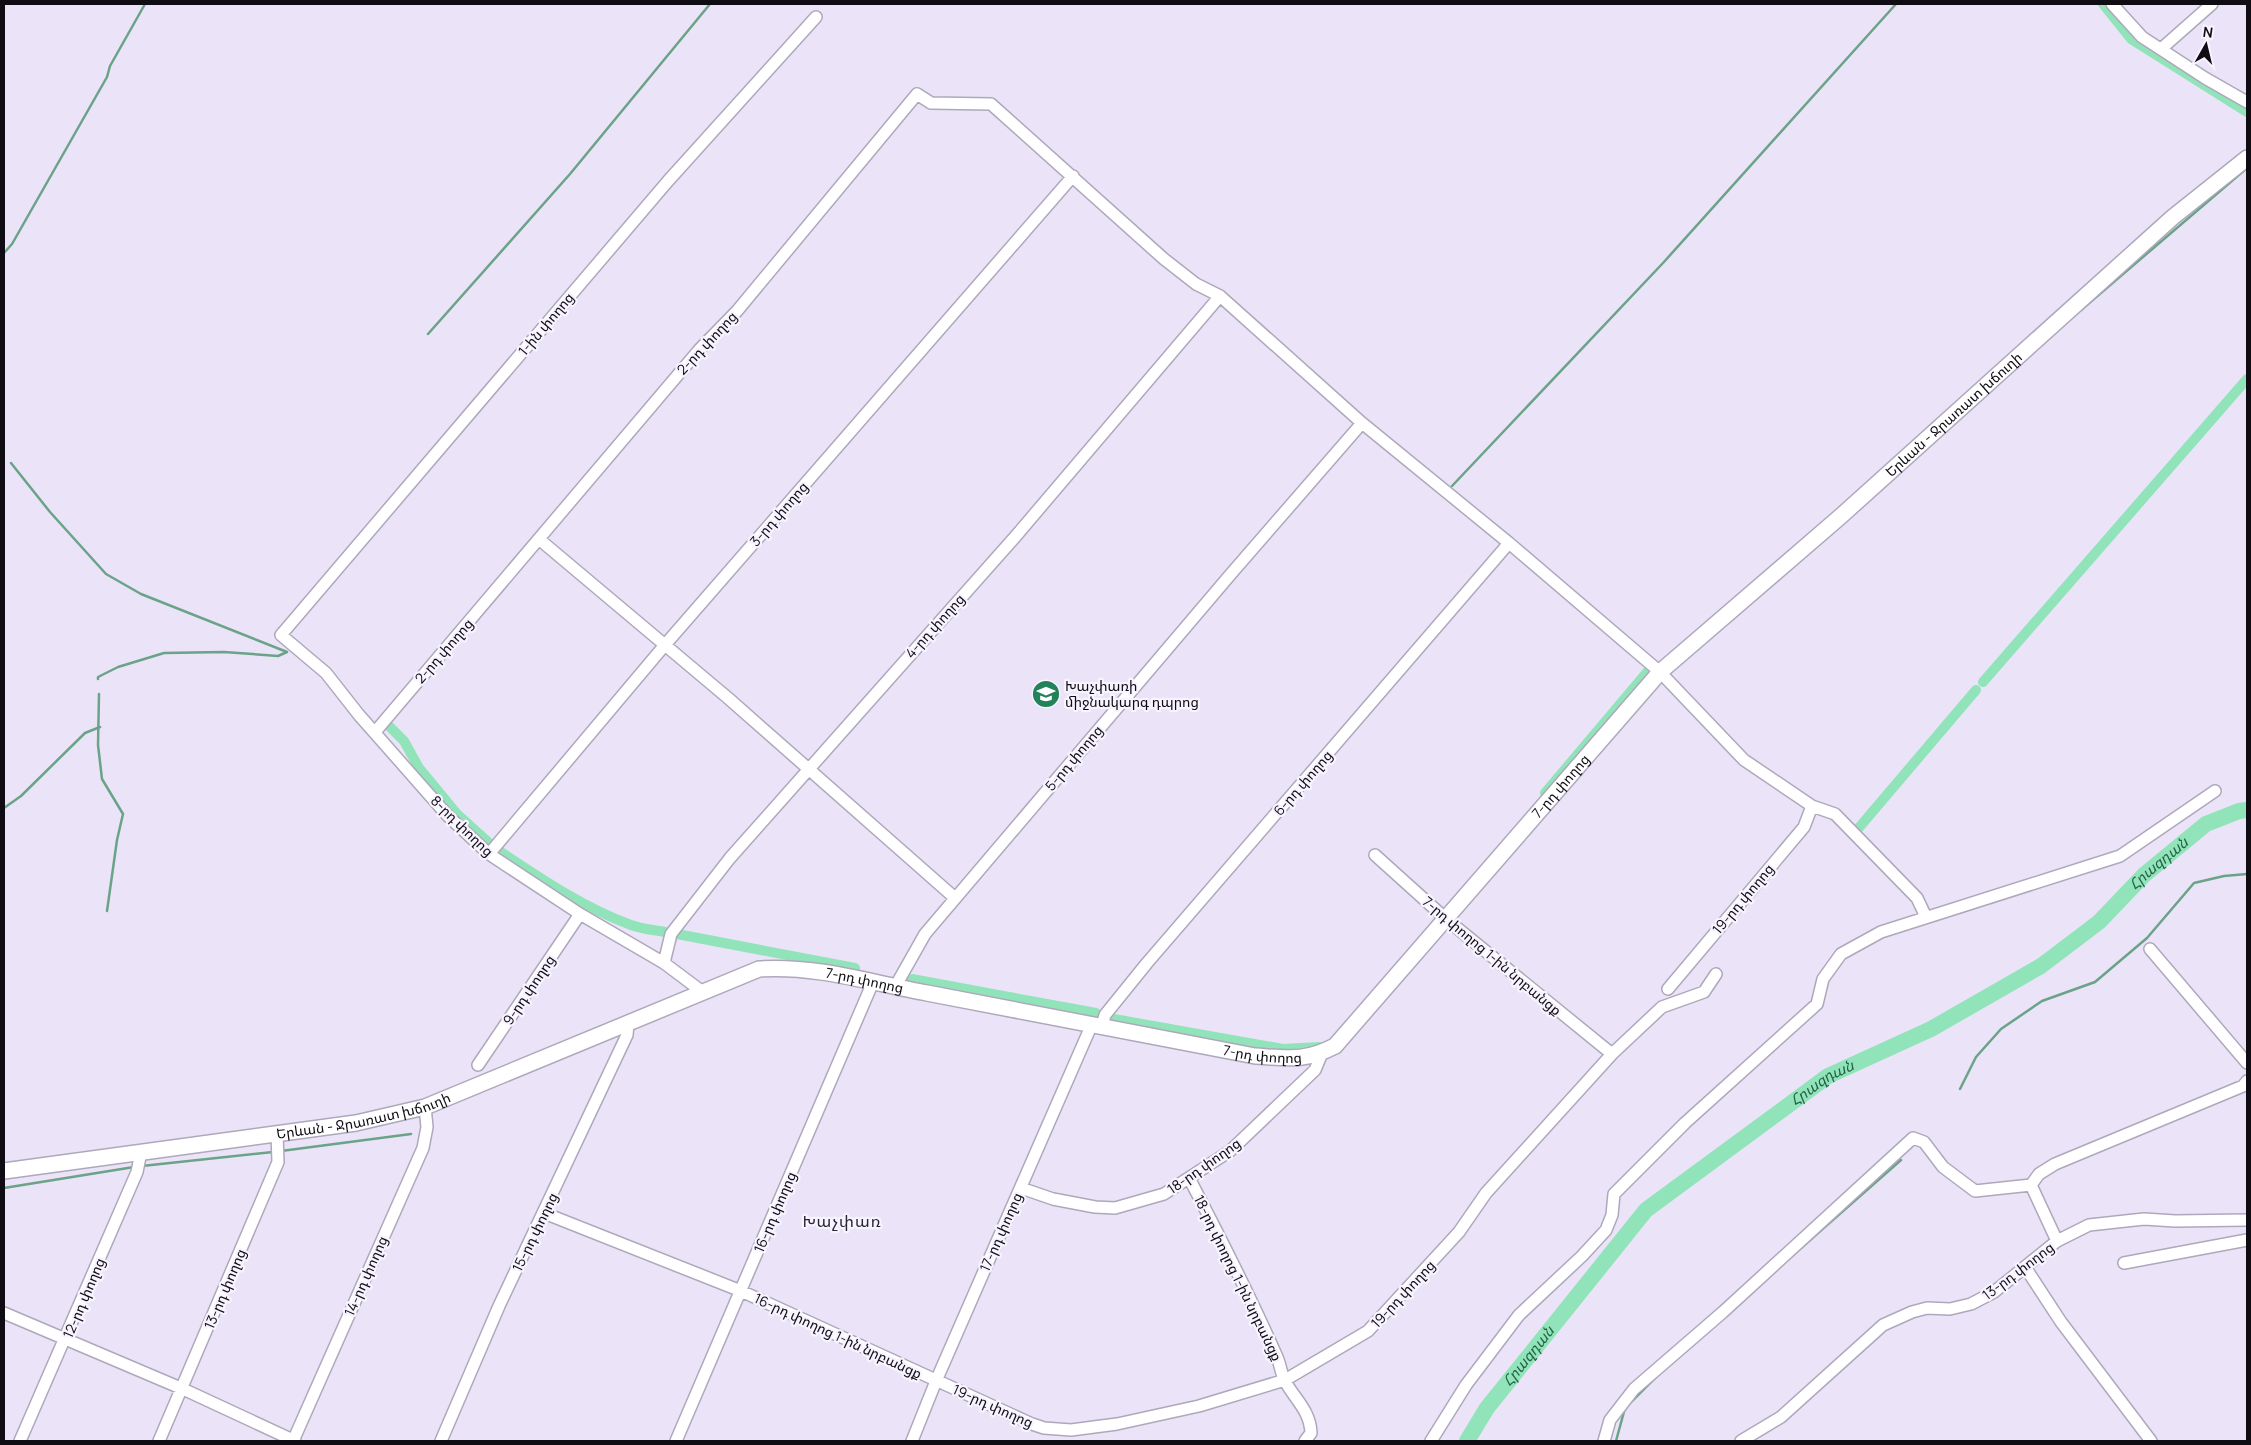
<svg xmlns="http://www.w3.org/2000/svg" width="2251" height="1445" viewBox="0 0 2251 1445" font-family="Manrope,'Noto Sans Armenian',sans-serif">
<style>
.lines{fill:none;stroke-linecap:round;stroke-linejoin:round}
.stream{stroke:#6aa387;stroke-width:2.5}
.canal{stroke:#91e4b9;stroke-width:10}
.river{stroke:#91e4b9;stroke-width:16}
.minor-casing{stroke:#aea8bb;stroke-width:14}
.major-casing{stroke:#aea8bb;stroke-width:18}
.minor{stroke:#fff;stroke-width:11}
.major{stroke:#fff;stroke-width:15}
.labels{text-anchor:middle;stroke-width:4.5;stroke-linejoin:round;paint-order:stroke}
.street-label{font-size:14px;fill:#0f0c13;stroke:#f7f3ff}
.poi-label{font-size:14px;fill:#0f0c13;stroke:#f7f3ff;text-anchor:start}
.water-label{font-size:15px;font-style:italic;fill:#246246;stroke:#f7f3ff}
.quarter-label{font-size:16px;letter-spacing:1px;fill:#2b2635;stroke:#f7f3ff}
</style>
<rect width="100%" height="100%" fill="#ebe4f8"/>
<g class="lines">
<path class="stream" d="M4 253 12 244 107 77 110 66 145 4
M2081 310 2247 168
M428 334 570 174 710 4
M11 463 50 512 106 574 141 594 287 652
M1452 486 1663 263 1896 4
M98 679V677L118 667 164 653 224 652 278 656 287 652
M99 694 98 745 102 779 123 814 117 840 107 911
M4 808 21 796 85 733 100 727
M1960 1089 1976 1057 2001 1029 2042 1001 2095 982 2147 938 2194 883 2224 876 2247 874
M281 1151 411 1134
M142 1166 273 1152
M4 1188 134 1167
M1793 1255 1901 1160
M1632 1401 1655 1378
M1616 1441 1625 1408"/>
<path class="canal" d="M2103 4 2131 39 2247 112
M1983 682 2247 379
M388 725 404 741 419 768 457 814 488 842
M1545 793 1648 671
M1857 830 1976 690
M498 850C540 878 584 908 631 925 642 929 654 930 665 932
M677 934 855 968
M912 979 1096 1013
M1114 1019 1283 1049 1319 1047"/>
<path class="river" id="s1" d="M1467 1441 1487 1408 1646 1210 1828 1076 1931 1029 2041 966 2099 922 2144 875 2206 824 2239 811 2247 810"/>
<defs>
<path id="minor" d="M2112 4 2142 37 2205 78 2247 102
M2161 49 2212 4
M540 540 728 698 955 898
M375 732 699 350 737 311 917 94 931 103 991 104 1164 259 1196 284 1220 296 1362 423 1509 543 1660 672 1744 760 1812 806 1835 814 1917 898 1926 917
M489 854 664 646 1073 176
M1375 855 1446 919 1612 1054
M2150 949 2247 1063
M664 963 671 934 730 858 1015 537 1220 296
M895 987 925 934 1230 575 1362 423
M1668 989 1804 827 1812 806
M704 993 664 963 580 914 489 854 448 816 359 715 326 673 281 635 668 181 816 17
M1102 1026 1105 1015 1147 963 1509 543
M478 1065 580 914
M1189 1178C1220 1237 1250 1296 1277 1357 1280 1364 1281 1372 1284 1379 1293 1398 1310 1409 1311 1433L1305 1441
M2031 1185 2039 1174 2055 1164 2243 1086 2247 1081
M1021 1188 1053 1199 1095 1207 1115 1208 1164 1194 1230 1151 1315 1070 1322 1053
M544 1213 741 1291 1032 1424 1044 1428 1071 1430 1117 1424 1199 1406 1285 1380 1368 1331 1459 1232 1486 1193 1612 1054 1662 1007 1704 992 1716 974
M2124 1263 2247 1240
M2025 1267 2061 1322 2151 1441
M4 1313 183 1389 295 1441
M20 1441 137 1172 141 1152
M159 1441 278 1162 277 1134
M293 1441 423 1148 427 1127 425 1107
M441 1441 499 1306 627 1035 628 1024
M676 1441 873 982
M912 1441 936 1381 1092 1024
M1431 1441 1466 1385 1519 1315 1582 1256 1606 1230 1612 1215 1614 1194 1685 1123 1817 1004 1823 979 1841 954 1881 932 2120 856 2215 791
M1604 1441 1610 1420 1634 1389 1723 1312 1913 1138 1924 1142 1943 1167 1975 1191 2031 1185 2057 1241
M1741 1441 1781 1417 1883 1325 1912 1312 1927 1308 1950 1309 1971 1304 1994 1292 2057 1241 2089 1225 2144 1219 2175 1221 2247 1220"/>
<g id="major">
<path id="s2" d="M4 1171 356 1123 425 1107 759 969C817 965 871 983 927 993 1037 1014 1146 1035 1255 1056 1288 1058 1304 1062 1335 1046L1660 672 1841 516 2173 217 2247 158"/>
</g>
</defs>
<use href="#minor" class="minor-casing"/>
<use href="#major" class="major-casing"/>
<use href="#minor" class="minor"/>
<use href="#major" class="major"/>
</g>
<defs>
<symbol id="school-disc" viewBox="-11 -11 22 22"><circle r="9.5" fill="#22825a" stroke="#f7f3ff"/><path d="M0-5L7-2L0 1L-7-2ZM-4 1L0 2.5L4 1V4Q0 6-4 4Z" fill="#fff"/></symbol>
</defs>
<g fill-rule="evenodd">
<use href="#school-disc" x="1030" y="678" width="32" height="32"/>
</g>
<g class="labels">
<g class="street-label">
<text transform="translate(546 324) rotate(-50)" y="5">1-ին փողոց</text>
<text transform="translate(707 343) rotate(-47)" y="5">2-րդ փողոց</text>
<text dy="5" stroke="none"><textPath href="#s2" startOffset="2260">Երևան - Ջրառատ խճուղի</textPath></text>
<text transform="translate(779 514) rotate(-49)" y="5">3-րդ փողոց</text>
<text transform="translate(935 626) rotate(-48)" y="5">4-րդ փողոց</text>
<text transform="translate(444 651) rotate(-49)" y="5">2-րդ փողոց</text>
<text transform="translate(1074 758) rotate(-50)" y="5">5-րդ փողոց</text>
<text transform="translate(1303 783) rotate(-49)" y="5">6-րդ փողոց</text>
<text dy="5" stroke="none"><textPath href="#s2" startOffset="1718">7-րդ փողոց</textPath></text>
<text transform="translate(462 826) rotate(44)" y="5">8-րդ փողոց</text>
<text transform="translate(1743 899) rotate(-50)" y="5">19-րդ փողոց</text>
<text transform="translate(1492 956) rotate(40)" y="5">7-րդ փողոց 1-ին նրբանցք</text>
<text dy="5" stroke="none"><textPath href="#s2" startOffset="894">7-րդ փողոց</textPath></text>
<text transform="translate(529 990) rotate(-56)" y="5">9-րդ փողոց</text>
<text dy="5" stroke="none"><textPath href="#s2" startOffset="1299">7-րդ փողոց</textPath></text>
<text dy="5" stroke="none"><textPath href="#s2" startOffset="364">Երևան - Ջրառատ խճուղի</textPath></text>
<text transform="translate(1204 1166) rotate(-35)" y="5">18-րդ փողոց</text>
<text transform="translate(775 1212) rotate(-67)" y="5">16-րդ փողոց</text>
<text transform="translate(535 1232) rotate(-64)" y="5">15-րդ փողոց</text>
<text transform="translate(1001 1232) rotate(-66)" y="5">17-րդ փողոց</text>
<text transform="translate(2018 1271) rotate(-37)" y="5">13-րդ փողոց</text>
<text transform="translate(366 1276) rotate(-66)" y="5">14-րդ փողոց</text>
<text transform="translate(1238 1278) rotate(64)" y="5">18-րդ փողոց 1-ին նրբանցք</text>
<text transform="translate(225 1289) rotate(-67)" y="5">13-րդ փողոց</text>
<text transform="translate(1403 1294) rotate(-47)" y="5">19-րդ փողոց</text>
<text transform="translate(84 1298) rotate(-67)" y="5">12-րդ փողոց</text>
<text transform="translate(838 1336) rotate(25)" y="5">16-րդ փողոց 1-ին նրբանցք</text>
<text transform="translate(993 1406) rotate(24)" y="5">19-րդ փողոց</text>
</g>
<g class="poi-label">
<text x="1065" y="691">Խաչփառի<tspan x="1065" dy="16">միջնակարգ դպրոց</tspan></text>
</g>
<g class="water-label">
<text dy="5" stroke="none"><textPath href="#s1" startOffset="915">Հրազդան</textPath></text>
<text dy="5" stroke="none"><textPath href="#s1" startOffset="510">Հրազդան</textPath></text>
<text dy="5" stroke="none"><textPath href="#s1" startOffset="105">Հրազդան</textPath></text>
</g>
<g class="quarter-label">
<text x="842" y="1227">Խաչփառ</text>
</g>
</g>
<rect width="2251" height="1445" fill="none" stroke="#0f0c13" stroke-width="10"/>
<g transform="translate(2206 45) rotate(8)" stroke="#f7f3ff" stroke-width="4" paint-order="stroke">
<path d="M0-4L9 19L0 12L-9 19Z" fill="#0f0c13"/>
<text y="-8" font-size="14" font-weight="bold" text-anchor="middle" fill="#0f0c13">N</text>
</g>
</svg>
